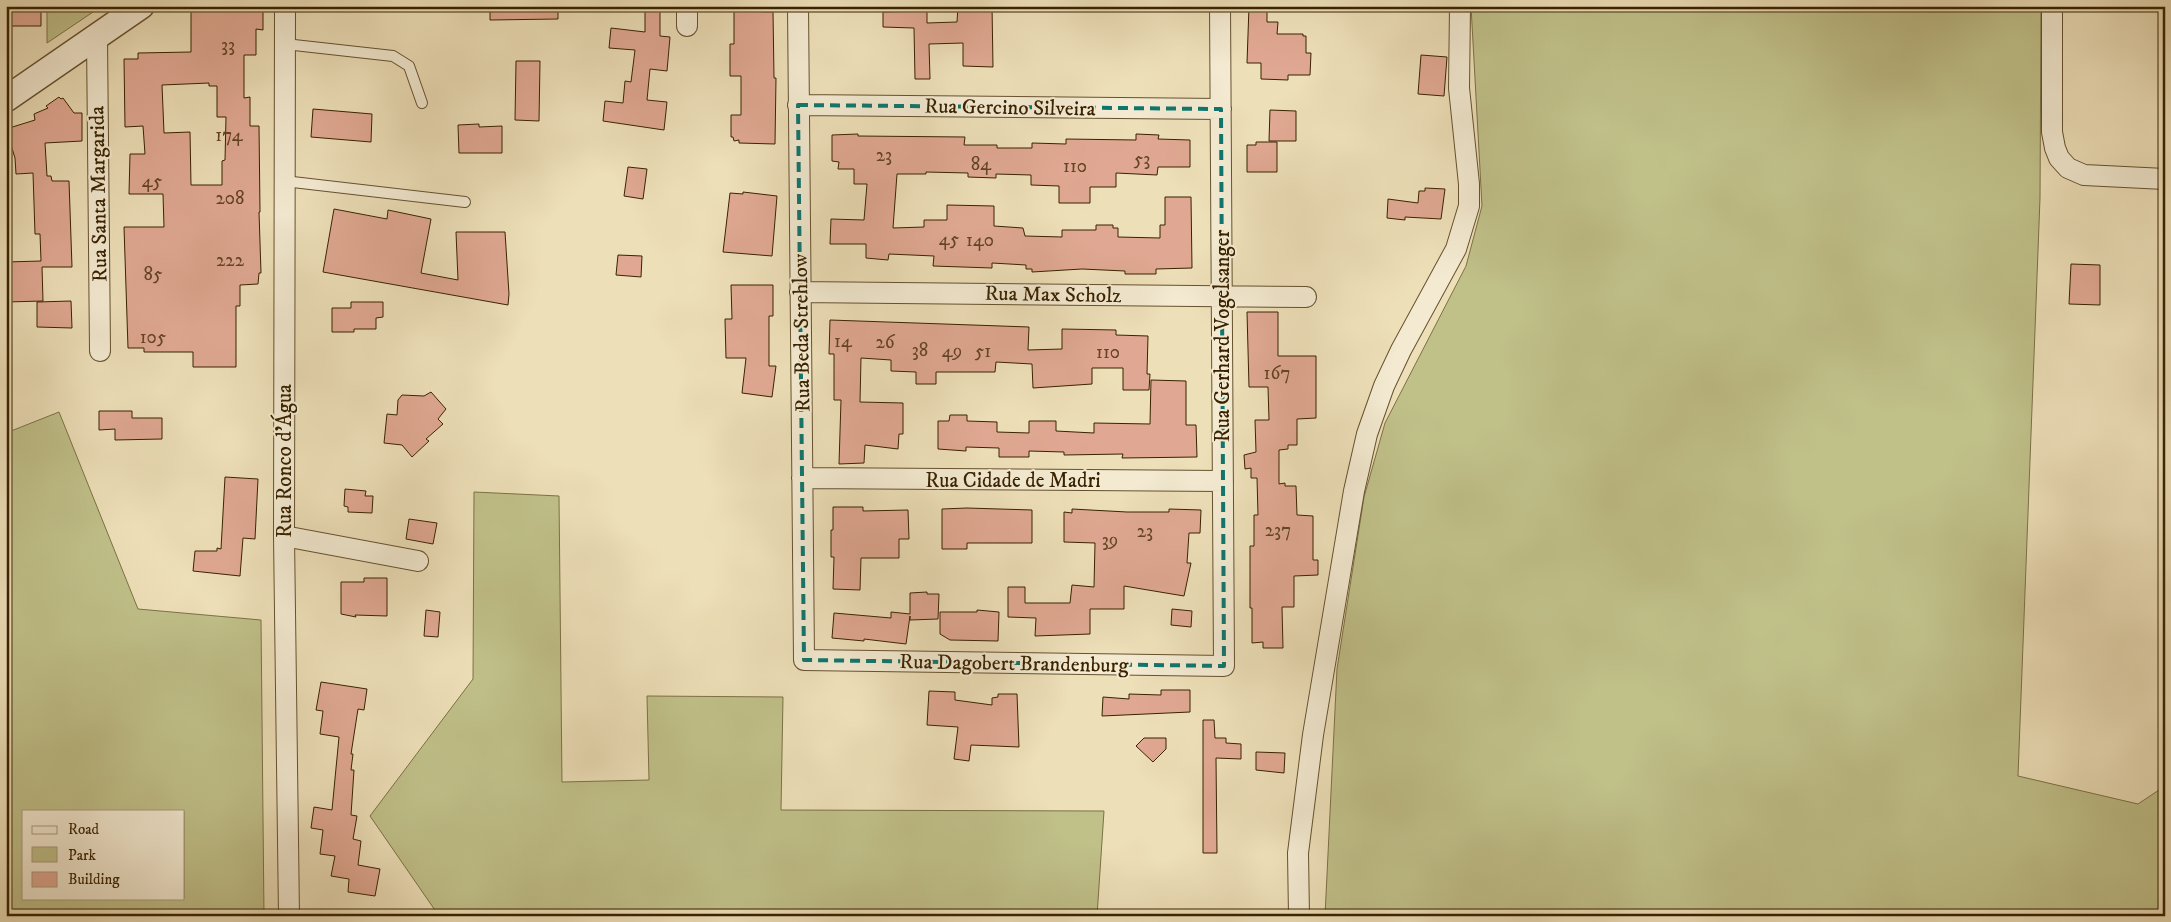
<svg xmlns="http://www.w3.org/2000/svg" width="2171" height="922" viewBox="0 0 2171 922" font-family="'IM FELL DW Pica',serif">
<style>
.green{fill:#c0c089;stroke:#7c7145;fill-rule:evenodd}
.building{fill:#e0a892;stroke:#392201;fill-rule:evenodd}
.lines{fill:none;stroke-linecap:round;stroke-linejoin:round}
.service-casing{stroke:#66512f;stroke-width:12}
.minor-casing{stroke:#66512f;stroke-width:22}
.tertiary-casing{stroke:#66512f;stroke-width:28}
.service{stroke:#f3ead1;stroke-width:10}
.minor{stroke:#f3ead1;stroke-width:20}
.tertiary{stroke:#f3ead1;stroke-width:25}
.marked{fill:none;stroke:#0f766e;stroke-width:4;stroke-dasharray:10 6;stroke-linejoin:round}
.labels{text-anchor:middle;stroke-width:4;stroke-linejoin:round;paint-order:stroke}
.number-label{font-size:19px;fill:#634425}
.street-label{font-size:21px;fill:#392201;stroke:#f3ead1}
</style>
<rect width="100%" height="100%" fill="#eddfb8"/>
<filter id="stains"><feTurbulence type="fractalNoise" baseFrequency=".004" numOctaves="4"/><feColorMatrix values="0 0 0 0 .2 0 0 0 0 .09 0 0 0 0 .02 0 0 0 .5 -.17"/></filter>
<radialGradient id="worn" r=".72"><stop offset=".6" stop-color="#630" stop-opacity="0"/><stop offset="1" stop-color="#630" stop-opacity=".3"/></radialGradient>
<path class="green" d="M47 6H102L47 43Z
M1471 6H2041L2040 198 2018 776 2138 804 2165 786V916H1325L1337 669 1364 497 1385 423 1466 266 1482 206Z
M59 412 138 609 261 620 264 916H6V433ZM24 811H184V898H24Z
M474 492 559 496 562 782 649 780 647 696 783 697 781 810 1104 811 1097 916H439L370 816 473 679Z"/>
<path class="building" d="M10 6H41V26H11Z
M191 6H263V30L256 29V55H244V98L250 97V126H259L260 212H259L261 273H259L258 284 240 285V306H236V367H193V352H144V348H128L124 227H164L163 194H129L130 154H145L143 126 125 127 124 59H138V53L191 52ZM209 83V86H217V117H226L225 160 222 161V185H191L190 132 164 133 162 85Z
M490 6H558V19L490 20Z
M645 6H660V36L670 37 667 71 650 69 647 100 667 102 664 130 603 121 605 101 623 103 625 81 631 82 635 50 609 48 611 28 645 32Z
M958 6H992L993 67 963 66V43L929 44 930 79H915L914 28 883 27V12L927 11V23L957 22Z
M1249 6H1267V22H1278L1277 34H1303V36H1306V53H1311L1310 75H1288V80L1261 79V63H1247Z
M734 11 773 12 774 78H776L775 144 739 143V140L734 141 733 137H731V115H741V76H730V44H734Z
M1421 55 1447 57 1444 96 1418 94Z
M516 61H540L539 121 515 120Z
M59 97 61 99 63 98 74 113H82V141L45 143 47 176H51L52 181H69L72 267H42L43 301 6 302V262L41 261 40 234H35L33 173 16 174 15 158 6 129 35 120 34 114 48 108 46 106Z
M313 109 372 114 371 142 311 137Z
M1270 110 1296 111V141H1269Z
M479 124V127L502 126V153H459L458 125Z
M858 134V136L965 137 964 145H997V148H1032V143L1066 144V139L1136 140V134L1159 135 1158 139 1190 140V167H1158L1157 175 1116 173V187H1090V203H1059V186L1031 185V175L996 174V178L968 177V173L926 172V174H897L893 228 924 227V220H947V205L994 206V226L1023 228 1025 236 1062 237V230H1096V225H1113V228H1118V237L1160 238V225H1165V197H1191L1192 268 1156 269V274H1125V271L1082 269 1032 272V269H1026V265L992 263V268L933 266 934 256 889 254 888 260 866 258V244H830L831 219 864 220 867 184H854V169H838L839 162 832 161V135Z
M1256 142H1277V172H1247V145H1256Z
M628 167 647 169 643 199 624 196Z
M1425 188 1445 189 1441 219 1405 217V220L1387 218 1388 199 1418 203 1419 191H1425Z
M743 192 777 196 772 256 723 252 730 193 743 194Z
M334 209 387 219 388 210 431 219 421 273 458 280 456 232H505L509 294 508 305 323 272Z
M618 255 642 256 641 277 616 275Z
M2071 264 2100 265V305L2069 304Z
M731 285H773V316H769V366H776L772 397 742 393 746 358H726L725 319H732Z
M71 301 72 328 37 327V302Z
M351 302H383V317L376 318V329H354V332H332V308H351Z
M1247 312H1278V356H1316V418L1297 419V445H1288V449L1279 450V484L1285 483V486H1296L1297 515 1313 516V560H1318V575L1294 576V607H1282L1283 648H1263V642L1252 643V608H1250V546H1254V515H1258L1257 478H1251V468L1245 469 1244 455 1256 452 1255 420H1269L1268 387H1249Z
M830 320 1029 327 1028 350 1062 349V329L1116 330V335L1148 336 1147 374H1150L1149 390H1123V368H1092V384L1033 388 1032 364 996 362 995 372H936V384H916V372L891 371V360L861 358 860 402 903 403V434H899L898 449 865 445 864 463 839 464 841 400H834V354H829Z
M1151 380 1186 381V425H1196L1197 457 1122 458 1123 454 1064 455V452L1029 451V457H999V448L966 447V451L938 449V421H949L950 415H967V421L997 422V432L1029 433V421H1056V431L1094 433V423L1150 424Z
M431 392 446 409 438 419 443 424 426 439 429 441 412 457 402 445 384 443 387 414 397 415 398 400 402 395 424 396Z
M99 411H132V418H162V439L115 440V429L99 430Z
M225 477 258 479 255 539 243 538 240 576 193 571 195 551H217V548L221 549Z
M345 489 366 491 365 496H373L372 513 348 512V507L344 506Z
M833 507H863V511L908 510 909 539H899V558H861L860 590 833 589 834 557H831V530H833Z
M967 508 1032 510V543H967V549H942V509Z
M1072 509 1127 512H1169V509L1201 510 1200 533H1189L1187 563H1191L1184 596 1124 586V609H1090V634L1035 636 1036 618 1008 617V587H1025V603H1070L1072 585 1094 587 1095 543 1064 542V512L1072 513Z
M409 519 437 523 433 544 406 539Z
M364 578H387V616L355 615 356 617 341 614V582H364Z
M927 592V594H939L938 619 910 620V616L906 644 864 639V641L832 638 834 613 891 618V612L910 614V593Z
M1172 609 1192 611 1191 627 1171 625Z
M426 610 440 612 438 637 424 636Z
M977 610 999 612 998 641 950 640 940 634V612H977Z
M321 682 367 689 364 710 358 709 351 754H353L351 770H354L351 815 357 816 353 839 361 841 358 865 380 869 375 896 348 892 349 879 331 876 335 856 320 854 323 830 311 828 314 807 332 810 339 737 320 734 323 711 316 710Z
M1161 690H1190V712L1102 716 1103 697 1129 699V694L1161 695Z
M929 691 955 692V700L992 705V698L998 697V694H1017L1019 747 971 745 969 761 954 759 958 727 927 725Z
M1203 720H1214L1215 738H1226V743L1241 744V759L1216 758 1217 853H1203Z
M1144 738H1166V749L1153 762 1136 746Z
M1256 752 1285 753 1284 773 1256 770Z"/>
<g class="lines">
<defs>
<path id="service" d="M285 44 393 56 409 66 422 103
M284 181 465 202"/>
<path id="minor" d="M285 6 284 536 289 916
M798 6 804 660 1224 666 1220 6
M2052 6V132L2055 148 2059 158 2068 168 2084 175 2165 179
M687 26V6
M97 37 100 351
M798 105 1221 109
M800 292 1306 297
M802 478 1223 481
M284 536 418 561
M1299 916 1298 853 1313 735 1354 491 1367 434 1384 386 1401 350 1456 249 1469 206V184L1459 88 1460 6"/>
<path id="tertiary" d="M6 99 141 6"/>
</defs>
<use href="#service" class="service-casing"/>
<use href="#minor" class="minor-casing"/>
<use href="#tertiary" class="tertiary-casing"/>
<use href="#service" class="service"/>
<use href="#minor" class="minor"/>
<use href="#tertiary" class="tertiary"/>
</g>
<path class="marked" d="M798 105 1221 109 1224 666 804 660Z"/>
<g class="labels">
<g class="number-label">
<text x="228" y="51">33</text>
<text x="229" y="141">174</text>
<text x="884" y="161">23</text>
<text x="1142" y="165">53</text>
<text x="981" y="170">84</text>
<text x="1075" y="172">110</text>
<text x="152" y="187">45</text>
<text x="230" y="204">208</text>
<text x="949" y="245">45</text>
<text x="980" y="246">140</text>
<text x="230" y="266">222</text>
<text x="153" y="280">85</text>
<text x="153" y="343">105</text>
<text x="843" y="347">14</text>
<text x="885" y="348">26</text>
<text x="920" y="356">38</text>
<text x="952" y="357">49</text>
<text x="983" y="357">51</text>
<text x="1108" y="358">110</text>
<text x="1277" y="379">167</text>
<text x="1278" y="536">237</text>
<text x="1145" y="537">23</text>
<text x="1110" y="546">39</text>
</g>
<g class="street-label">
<text transform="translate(1010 107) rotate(1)" y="7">Rua Gercino Silveira</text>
<text transform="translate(98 194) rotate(-91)" y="7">Rua Santa Margarida</text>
<text transform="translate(1053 294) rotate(1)" y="7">Rua Max Scholz</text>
<text transform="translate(801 333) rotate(-91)" y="7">Rua Beda Strehlow</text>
<text transform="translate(1222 336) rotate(-90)" y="7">Rua Gerhard Vogelsanger</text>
<text transform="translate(284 461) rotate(-90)" y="7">Rua Ronco d’Água</text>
<text x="1013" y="487">Rua Cidade de Madri</text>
<text transform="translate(1014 663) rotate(1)" y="7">Rua Dagobert Brandenburg</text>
</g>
</g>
<rect width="2171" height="922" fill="none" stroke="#eddfb8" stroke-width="25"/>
<rect x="8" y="8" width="2156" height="907" fill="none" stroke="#392201" stroke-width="2.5"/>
<rect x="12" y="12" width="2146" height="897" fill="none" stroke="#392201"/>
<rect x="22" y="810" width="162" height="90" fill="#f3ead1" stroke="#a99a7e"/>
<rect x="32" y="826" width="25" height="8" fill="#f3ead1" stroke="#a99a7e"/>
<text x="68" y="834" font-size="15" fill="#392201">Road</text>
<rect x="32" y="847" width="25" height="15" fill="#c0c089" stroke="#a99a7e"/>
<text x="68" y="860" font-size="15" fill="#392201">Park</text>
<rect x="32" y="872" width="25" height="15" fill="#e0a892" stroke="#a99a7e"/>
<text x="68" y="884" font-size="15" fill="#392201">Building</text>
<rect width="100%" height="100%" filter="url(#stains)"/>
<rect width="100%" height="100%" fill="url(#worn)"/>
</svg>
